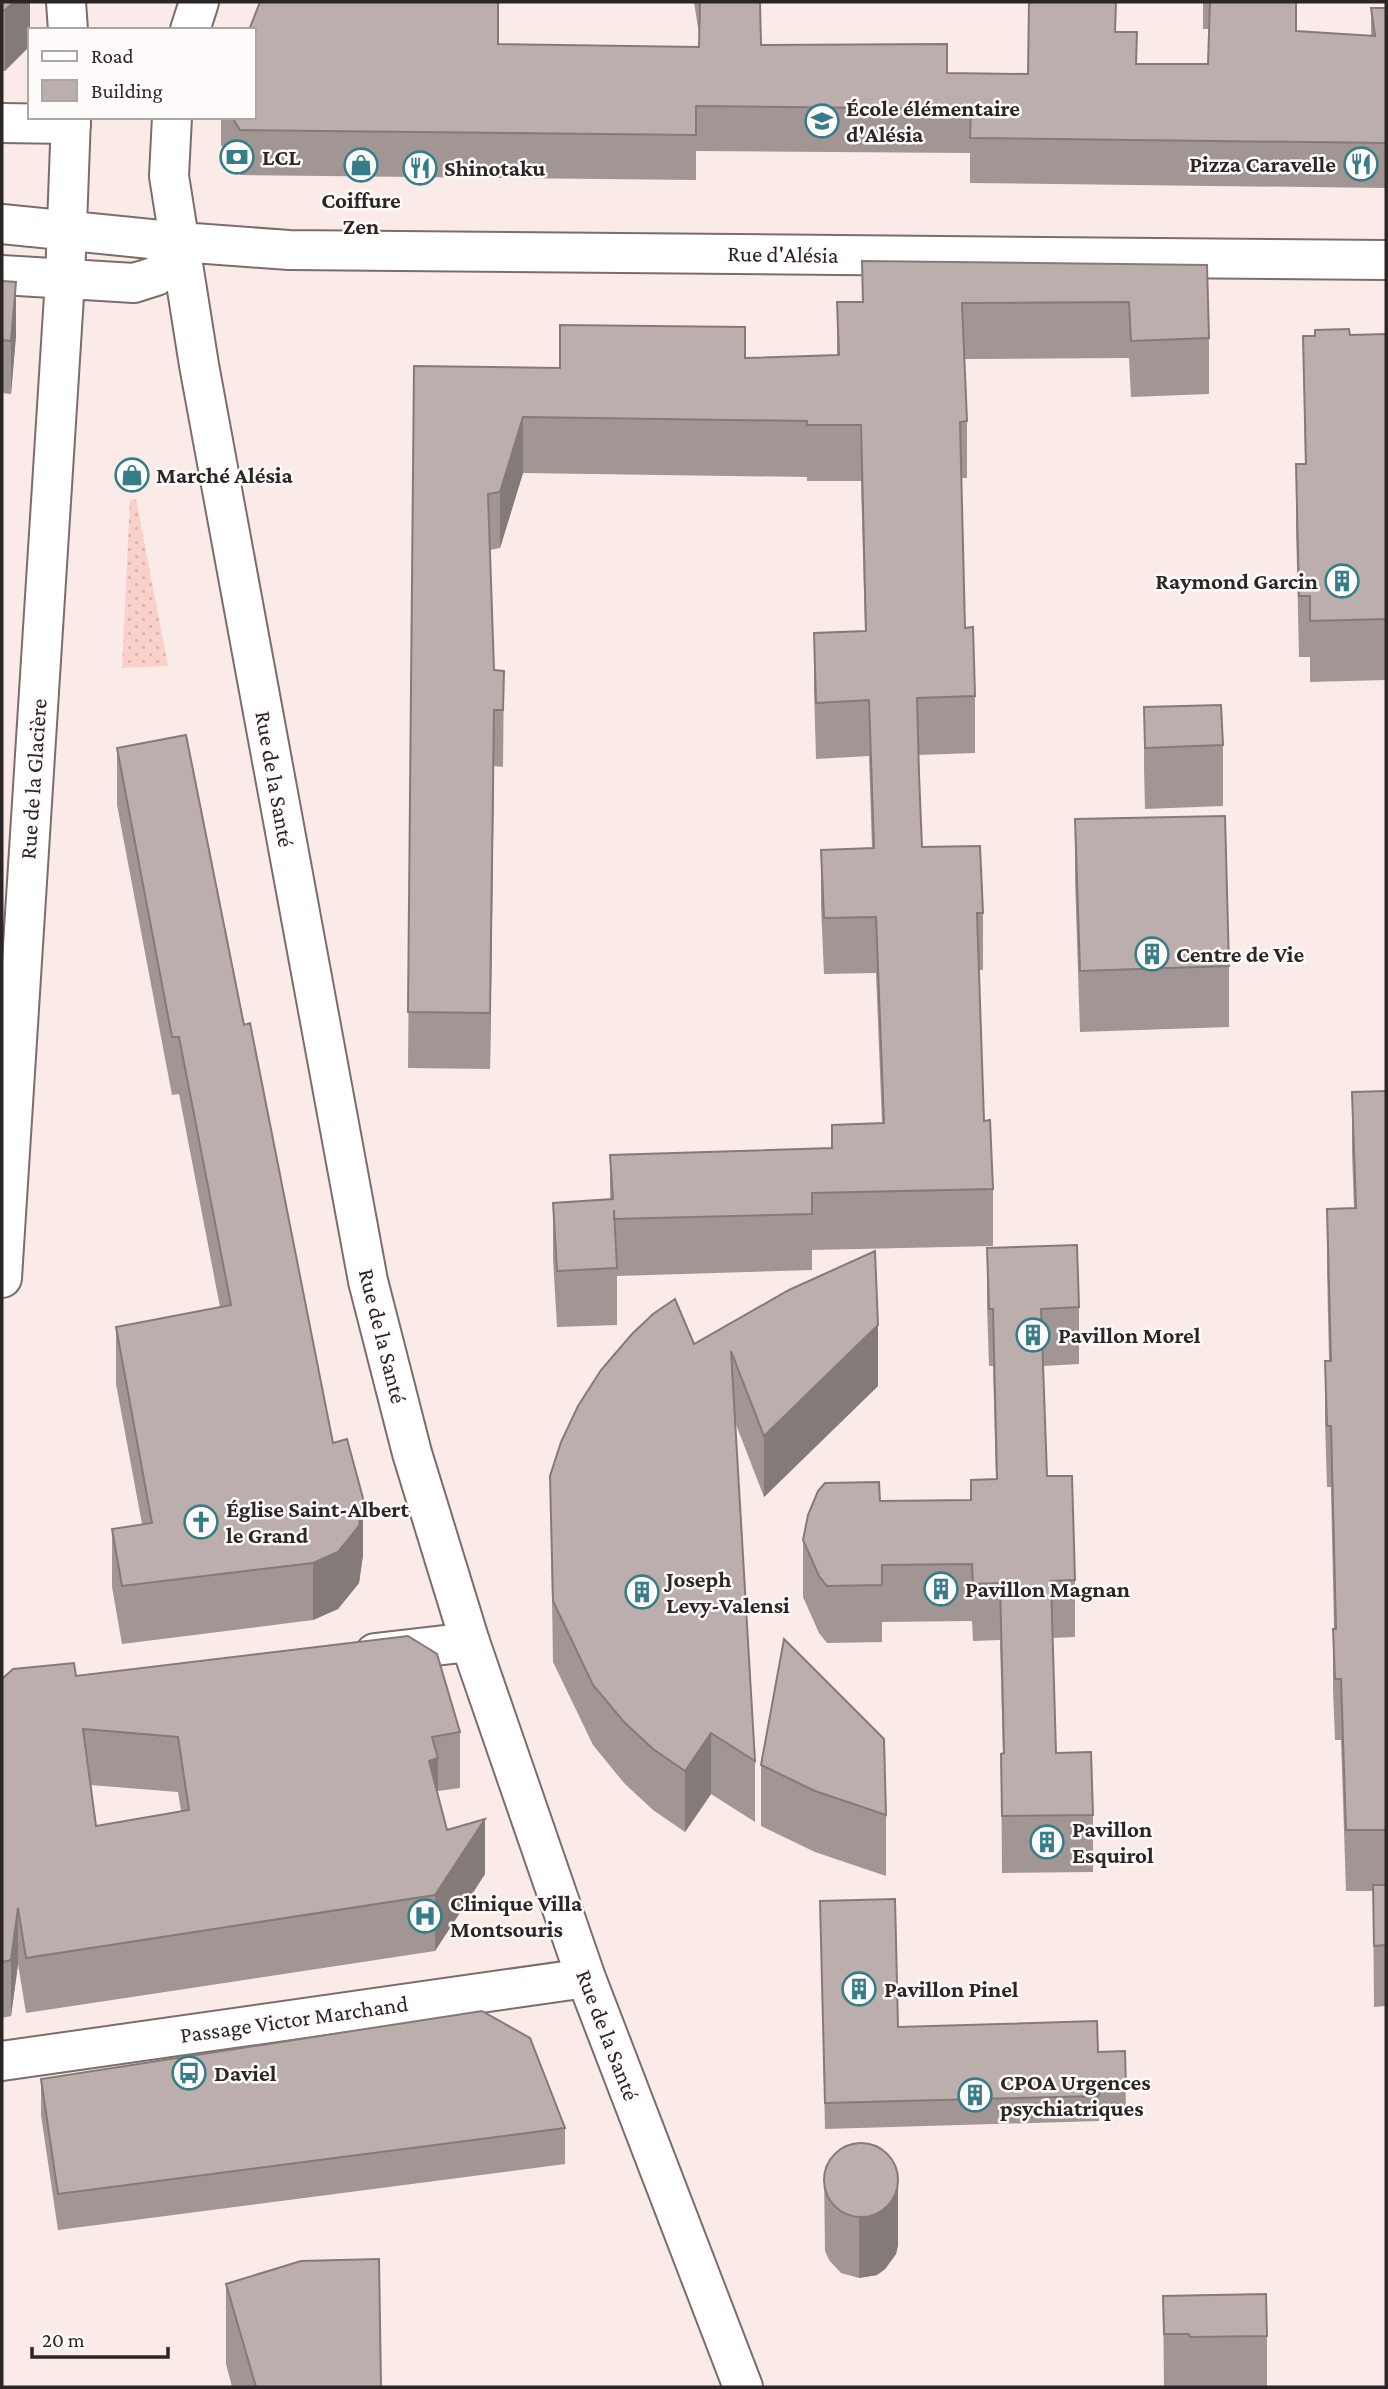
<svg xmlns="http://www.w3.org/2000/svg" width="1388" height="2389" viewBox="0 0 1388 2389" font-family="'Crimson Pro',serif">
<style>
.garden{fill:url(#garden-dots)}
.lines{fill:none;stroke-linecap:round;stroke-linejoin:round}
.street-casing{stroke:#7a6d6b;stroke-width:42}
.secondary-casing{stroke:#7a6d6b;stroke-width:42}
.street{stroke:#fff;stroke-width:38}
.secondary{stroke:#fff;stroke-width:38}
.wall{fill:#a29694;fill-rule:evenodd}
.shaded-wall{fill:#847a78}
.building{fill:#bcaeac;stroke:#847a78;stroke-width:2;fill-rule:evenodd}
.labels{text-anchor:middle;stroke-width:5;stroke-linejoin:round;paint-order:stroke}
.poi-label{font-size:23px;font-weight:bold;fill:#2b2625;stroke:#fefbfa;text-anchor:start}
.street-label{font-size:23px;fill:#2b2625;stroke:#fefbfa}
</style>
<defs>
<pattern id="garden-dots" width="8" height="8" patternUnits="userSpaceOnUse" patternTransform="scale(1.75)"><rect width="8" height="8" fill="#fad1ca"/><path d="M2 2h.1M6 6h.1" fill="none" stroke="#d6b3ad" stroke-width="1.8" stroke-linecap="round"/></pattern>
</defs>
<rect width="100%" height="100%" fill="#faebe8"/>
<path class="garden" d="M136 499 168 666 122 668 130 500Z"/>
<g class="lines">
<defs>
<path id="street" d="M2 123 71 124
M375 1653 470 1642"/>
<path id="secondary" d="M66 2 68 30
M190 30 199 2
M172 117 169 176 199 365 368 1281 412 1453 470 1642 586 1978 743 2387
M2 224 180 242 289 250 1386 260
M2 275 134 283 156 276 164 269 180 242
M2 1278 65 280 71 117
M2 2061 586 1978"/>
</defs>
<use href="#street" class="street-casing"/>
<use href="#secondary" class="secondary-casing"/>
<use href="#street" class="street"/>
<use href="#secondary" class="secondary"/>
</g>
<path class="wall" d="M2 2H30L5 71H2Z
M260 2H499L498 44 699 47V34L694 2H760L761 45 947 73 1028 74 1116 32 1137 64H1208L1209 29H1203V2H1296V31L1371 36V8H1386V188L970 183V153L696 151V180L240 175 221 145V117H254Z
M862 261 1207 265 1209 338V394L1131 397 1129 358 964 359 967 421V478H961L965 628 975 696V753L918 755 922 847 983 913V970H979L984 1121 993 1189V1246L812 1250V1270L617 1276V1325L557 1327 553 1259V1203L610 1200V1155L832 1148 882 1123 876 973 824 974 821 906V850L872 848 869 756 816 759 814 689V633L865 631 861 481H807V477L523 473 500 548 490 550 494 670 504 671 503 767 494 766 490 1069 408 1068 414 366 560 368 745 358 837 355V302H862Z
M2 279 16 335 11 394 2 393Z
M1386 334V680L1310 682V657H1299L1296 525V464H1305L1303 336Z
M1144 707 1223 745V806L1145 809 1144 768Z
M117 748 244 1025 333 1443 363 1555 359 1583 338 1609 313 1620 122 1644 112 1587V1529L142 1524 116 1384V1327L220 1307 179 1094 172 1095 117 805Z
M1075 819 1229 966V1027L1080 1032 1075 880Z
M1386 1091V2006L1374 2007 1373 1891H1346L1341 1740H1335L1333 1690V1629H1334L1331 1487H1327L1325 1422V1361H1329L1327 1270V1209L1354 1208 1352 1153V1092Z
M987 1248 1079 1307V1364L1043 1366 1047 1476 1075 1580V1637L1052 1638 1056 1753 1093 1815V1872L1002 1873 1001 1754 1003 1753 1000 1640 973 1641 972 1621 882 1622V1642L827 1643 819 1633 803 1597V1540L880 1501 971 1500 996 1479 993 1366H989L987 1305Z
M694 1344 878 1386 764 1497 735 1422 755 1761V1822L711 1794 685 1832 653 1810 624 1783 593 1745 553 1662 550 1476Z
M76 1676 460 1732V1788L438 1791V1797L447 1830 485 1874 435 1951 26 2013 18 1964 11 2016 2 2018V1679ZM90 1785 178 1792 181 1811 96 1826Z
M761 1765 886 1815V1876L815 1852 761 1826Z
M820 1901 898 2027 1098 2052 1125 2051 1126 2114 1099 2115V2121L825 2129Z
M41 2079 565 2128V2164L58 2230 41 2115Z
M824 2172 898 2245 896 2254 885 2269 877 2275 859 2278 841 2273 829 2260 825 2251Z
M226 2284 381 2387H232L226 2364Z
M1163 2296 1267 2336V2387H1164Z"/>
<path class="shaded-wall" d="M14 2H30V46L5 71V10Z
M16 282V335L11 394V341Z
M523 417V473L500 548V492Z
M494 710V766L490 1069V1013Z
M878 1325V1386L764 1497V1436Z
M363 1498V1555L359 1583 338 1609 313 1620V1563Z
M711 1733V1794L685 1832V1771Z
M438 1758V1814L429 1761Z
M485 1819V1874L435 1951V1895Z
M18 1908V1964L11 2016V1960Z
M898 2184V2245L896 2254 885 2269 877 2275 859 2278V2217Z"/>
<path class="building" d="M2 2H14L5 10 2 11Z
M260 2H498V44L699 47 700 2H760L761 45 947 44V73L1028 74 1029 2H1116L1115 32H1137L1136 64H1208L1210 2H1296V31L1375 36 1371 8H1386V143L970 138 971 109 696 106V135L240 130 232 117H254V30H249Z
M862 261 1207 265 1209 338 1131 341 1129 302 962 303 967 421 960 422 965 628 973 627 975 696 917 698 919 774 922 847 980 846 983 913H977L984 1121 990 1120 993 1189 812 1193V1214L614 1219V1210L617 1268 557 1271 553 1203 613 1199 610 1155 832 1148V1125L884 1123 876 917 824 918 821 850 874 848 869 700 816 703 814 633 866 631 861 425H807V421L523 417 500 492 488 494 494 670 504 671 503 710H494L490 1013 408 1012 414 366 560 368V325L745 327V358L839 355 837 302H863Z
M2 279 3 281 16 282 11 341 2 340Z
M1349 329 1350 335 1386 334V619L1310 621V596H1299L1296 464H1306L1303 336H1315V330Z
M1221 705 1223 745 1145 748 1144 707Z
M186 735 244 1025 250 1023 333 1443 347 1439 363 1498 359 1526 338 1552 313 1563 122 1586 112 1529 152 1523 116 1327 231 1305 179 1037H172L117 748Z
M1225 816 1229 966 1080 971 1075 819Z
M1386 1091V1830H1346L1341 1679H1335L1333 1629H1336L1331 1426H1327L1325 1361H1331L1327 1209 1356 1208 1352 1092Z
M1077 1245 1079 1307 1041 1309 1047 1476H1072L1075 1580 1051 1581 1056 1753 1091 1752 1093 1815 1002 1816 1001 1754 1004 1753 1000 1583 973 1584 972 1564 882 1565V1585L827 1586 819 1576 803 1540 808 1515 818 1491 825 1483 879 1482 880 1501 971 1500V1480L997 1479 993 1309H989L987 1248Z
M875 1251 878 1325 764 1436 731 1351 755 1761 711 1733 685 1771 653 1749 624 1722 593 1685 553 1601 550 1476 561 1442 578 1406 601 1370 632 1334 653 1314 675 1299 694 1344 789 1290Z
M408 1636 437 1654 460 1732 432 1737 438 1758 429 1761 447 1830 485 1819 435 1895 26 1958 18 1908 11 1960 2 1962V1679L13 1669 74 1663 76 1676ZM83 1729 178 1737 189 1810 96 1826Z
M784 1639 884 1739 886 1815 815 1791 761 1765Z
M1373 1885H1386V1945L1374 1946Z
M895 1899 898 2027 1097 2021 1098 2052 1125 2051 1126 2089 1099 2090V2096L825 2103 820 1901Z
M482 2011 530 2038 565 2128 58 2194 41 2079Z
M824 2180a37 37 0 1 1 74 0a37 37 0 1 1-74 0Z
M379 2259 381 2387H256L226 2284 301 2261Z
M1266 2294 1267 2336 1190 2337 1189 2334H1164L1163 2296Z"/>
<defs>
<symbol id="school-ring" viewBox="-11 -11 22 22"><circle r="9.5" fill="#fefbfa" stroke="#377d88" stroke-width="1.5"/><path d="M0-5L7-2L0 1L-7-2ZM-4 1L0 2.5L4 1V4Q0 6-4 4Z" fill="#377d88"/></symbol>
<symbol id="bank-ring" viewBox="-11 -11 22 22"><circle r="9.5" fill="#fefbfa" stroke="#377d88" stroke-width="1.5"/><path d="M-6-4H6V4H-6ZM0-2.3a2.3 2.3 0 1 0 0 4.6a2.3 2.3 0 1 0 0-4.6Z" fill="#377d88"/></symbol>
<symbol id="restaurant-ring" viewBox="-11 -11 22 22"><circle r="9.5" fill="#fefbfa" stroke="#377d88" stroke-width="1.5"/><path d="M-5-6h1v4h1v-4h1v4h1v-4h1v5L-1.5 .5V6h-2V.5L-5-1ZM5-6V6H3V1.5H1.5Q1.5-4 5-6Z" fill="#377d88"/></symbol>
<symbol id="shop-ring" viewBox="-11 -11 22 22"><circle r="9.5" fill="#fefbfa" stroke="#377d88" stroke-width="1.5"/><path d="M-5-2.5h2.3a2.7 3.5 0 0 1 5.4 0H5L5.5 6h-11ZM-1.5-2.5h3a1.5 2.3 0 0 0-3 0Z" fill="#377d88"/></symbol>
<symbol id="building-ring" viewBox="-11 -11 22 22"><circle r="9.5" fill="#fefbfa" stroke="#377d88" stroke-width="1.5"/><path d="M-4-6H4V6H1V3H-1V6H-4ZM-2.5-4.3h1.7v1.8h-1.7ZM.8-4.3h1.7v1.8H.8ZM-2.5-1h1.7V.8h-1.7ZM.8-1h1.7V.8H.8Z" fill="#377d88"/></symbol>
<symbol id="church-ring" viewBox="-11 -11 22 22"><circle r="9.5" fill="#fefbfa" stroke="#377d88" stroke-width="1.5"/><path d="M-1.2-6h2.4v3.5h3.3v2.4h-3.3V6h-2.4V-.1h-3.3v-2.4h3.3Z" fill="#377d88"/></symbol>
<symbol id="hospital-ring" viewBox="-11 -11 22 22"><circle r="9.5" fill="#fefbfa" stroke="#377d88" stroke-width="1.5"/><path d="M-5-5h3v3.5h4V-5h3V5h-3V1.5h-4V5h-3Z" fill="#377d88"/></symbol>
<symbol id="bus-ring" viewBox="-11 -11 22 22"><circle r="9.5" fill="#fefbfa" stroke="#377d88" stroke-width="1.5"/><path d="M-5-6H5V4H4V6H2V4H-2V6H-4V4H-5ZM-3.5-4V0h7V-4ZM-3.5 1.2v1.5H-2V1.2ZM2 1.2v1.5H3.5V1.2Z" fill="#377d88"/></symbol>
</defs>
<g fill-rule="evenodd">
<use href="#school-ring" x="803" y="102" width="38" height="38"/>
<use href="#bank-ring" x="218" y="138" width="38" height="38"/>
<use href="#restaurant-ring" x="1342" y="145" width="38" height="38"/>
<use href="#shop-ring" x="342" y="146" width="38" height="38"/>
<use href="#restaurant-ring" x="401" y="149" width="38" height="38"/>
<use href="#shop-ring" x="113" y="456" width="38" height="38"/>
<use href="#building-ring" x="1323" y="562" width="38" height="38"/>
<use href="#building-ring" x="1133" y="935" width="38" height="38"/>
<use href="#building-ring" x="1014" y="1316" width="38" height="38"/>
<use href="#church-ring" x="182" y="1503" width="38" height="38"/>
<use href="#building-ring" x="922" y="1570" width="38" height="38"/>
<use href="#building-ring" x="623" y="1573" width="38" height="38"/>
<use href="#building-ring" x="1028" y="1823" width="38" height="38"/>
<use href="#hospital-ring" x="406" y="1897" width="38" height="38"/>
<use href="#building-ring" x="840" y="1970" width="38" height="38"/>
<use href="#bus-ring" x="170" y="2054" width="38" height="38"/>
<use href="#building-ring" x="956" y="2076" width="38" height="38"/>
</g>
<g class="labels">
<g class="poi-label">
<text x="846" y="116">École élémentaire<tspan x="846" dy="26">d'Alésia</tspan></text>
<text x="262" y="165">LCL</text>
<text x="1336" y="172" text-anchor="end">Pizza Caravelle</text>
<text x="444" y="176">Shinotaku</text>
<text x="361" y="208" text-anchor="middle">Coiffure<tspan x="361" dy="26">Zen</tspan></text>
<text x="156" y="483">Marché Alésia</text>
<text x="1318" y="589" text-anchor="end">Raymond Garcin</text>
<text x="1176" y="962">Centre de Vie</text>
<text x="1058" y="1343">Pavillon Morel</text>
<text x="226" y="1517">Église Saint-Albert<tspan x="226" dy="26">le Grand</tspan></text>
<text x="666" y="1587">Joseph<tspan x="666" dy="26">Levy-Valensi</tspan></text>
<text x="965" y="1597">Pavillon Magnan</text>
<text x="1072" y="1837">Pavillon<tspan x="1072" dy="26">Esquirol</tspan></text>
<text x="450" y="1911">Clinique Villa<tspan x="450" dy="26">Montsouris</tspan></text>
<text x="884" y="1997">Pavillon Pinel</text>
<text x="214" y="2081">Daviel</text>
<text x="1000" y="2090">CPOA Urgences<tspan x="1000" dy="26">psychiatriques</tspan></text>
</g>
<g class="street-label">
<text transform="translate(783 254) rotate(1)" y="8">Rue d'Alésia</text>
<text transform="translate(33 779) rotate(-86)" y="8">Rue de la Glacière</text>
<text transform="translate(275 779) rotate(80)" y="8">Rue de la Santé</text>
<text transform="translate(383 1336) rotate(76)" y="8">Rue de la Santé</text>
<text transform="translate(294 2019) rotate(-8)" y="8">Passage Victor Marchand</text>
<text transform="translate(608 2035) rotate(69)" y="8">Rue de la Santé</text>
</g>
</g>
<rect width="1388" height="2389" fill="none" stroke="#2b2625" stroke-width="7"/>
<rect x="28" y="28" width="228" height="91" fill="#fefbfa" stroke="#aaa6a5" stroke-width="2"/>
<rect x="42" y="51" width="35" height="10" fill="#ffffff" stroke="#aaa6a5" stroke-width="2"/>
<text x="91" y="63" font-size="21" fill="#2b2625">Road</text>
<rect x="42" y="80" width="35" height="21" fill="#bcaeac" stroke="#aaa6a5" stroke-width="2"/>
<text x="91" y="98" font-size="21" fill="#2b2625">Building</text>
<path d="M32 2347v10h136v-10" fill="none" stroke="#2b2625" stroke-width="3.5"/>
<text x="42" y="2347" font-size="21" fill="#2b2625" stroke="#fefbfa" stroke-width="5" paint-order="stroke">20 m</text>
</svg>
